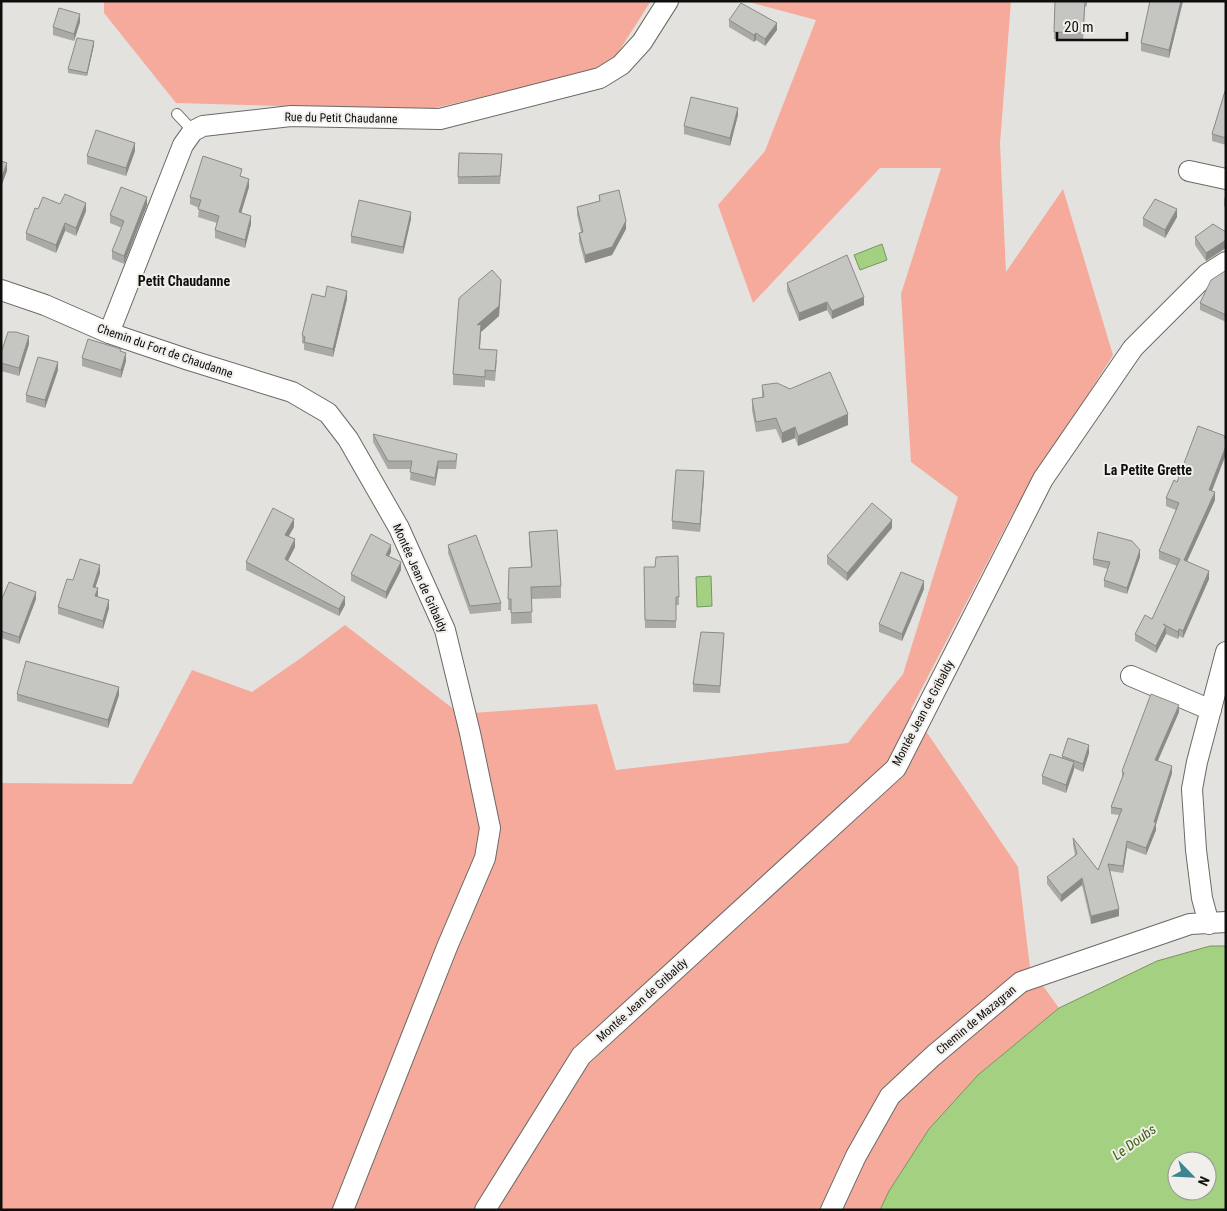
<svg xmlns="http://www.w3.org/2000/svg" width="1227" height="1211" viewBox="0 0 1227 1211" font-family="'Roboto Condensed',sans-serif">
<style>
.green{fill:#f6aa9c}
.water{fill:#a4d081;stroke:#77965e;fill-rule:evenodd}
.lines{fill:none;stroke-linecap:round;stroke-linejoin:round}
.lane-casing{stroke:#6a6965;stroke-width:12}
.street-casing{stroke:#6a6965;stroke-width:22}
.lane{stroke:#fff;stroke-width:10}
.street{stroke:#fff;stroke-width:20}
.wall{fill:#a9a9a6}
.shaded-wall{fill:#8a8a87}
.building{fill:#c5c5c1;stroke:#8a8a87}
.labels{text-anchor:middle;stroke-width:4;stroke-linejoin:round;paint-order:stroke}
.street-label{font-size:12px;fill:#0f0e0d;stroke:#f1efeb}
.neighbourhood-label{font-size:14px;font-weight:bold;fill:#0f0e0d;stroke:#f1efeb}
.water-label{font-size:14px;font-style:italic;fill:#3a600b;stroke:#f1efeb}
</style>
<rect width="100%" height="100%" fill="#e4e2de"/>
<path class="green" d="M104 1H651L608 68 426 110 176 103 104 13Z
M745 1H1011L1000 144 1006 272 1063 189 1113 355 1014 511 911 709 1018 867 1030 968 1059 1008 978 1075 929 1129 889 1191 880 1210H1V783L132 784 192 670 252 692 301 658 345 625 460 714 597 704 616 770 848 743 903 674 958 497 911 462 901 294 941 168H880L753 303 718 205 765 151 816 20Z"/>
<path class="water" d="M882 244 887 260 860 270 854 255Z
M711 576 712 606 697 607 696 577Z
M1210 946H1226V1210H880L889 1191 929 1129 978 1075 1059 1008 1157 961ZM1177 1161H1207V1191H1177Z"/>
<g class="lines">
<defs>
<path id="lane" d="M177 114 193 131"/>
<path id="street" d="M1189 171 1226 179
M1 290 45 305 109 333 189 360 292 392 328 413 348 439 399 528 445 630 470 733 490 828 485 858 447 947 343 1210
M109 333 183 145 193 131 203 126 291 116 440 119 600 78 621 65 642 42 668 1
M1131 676 1211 710
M1209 924 1202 898 1196 850 1192 789 1197 762 1226 652
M485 1210 581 1056 896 768 1043 479 1133 348 1207 274 1226 262
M831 1210 856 1156 890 1096 933 1056 1021 982 1190 924 1226 922"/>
</defs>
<use href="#lane" class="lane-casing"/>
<use href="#street" class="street-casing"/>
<use href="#lane" class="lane"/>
<use href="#street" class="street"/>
</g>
<path class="wall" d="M1055 1H1087V6L1085 7 1083 41 1054 39Z
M1150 1H1183L1169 58 1141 51V43Z
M729 20 777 30 765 46 756 40 754 42 729 27Z
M80 22 74 41 53 35V27Z
M94 45 87 76 68 73V69Z
M1226 91V145L1212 141V134Z
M738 115 730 146 684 134V126Z
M135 151 126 176 87 164V156Z
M502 162 500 184H458V177Z
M242 177 249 187 241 213 251 224 245 248 215 238V230L217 223 198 217 199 208 190 204V197Z
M599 195 626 229 612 255 585 263 579 241V233L581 232 577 215V207L599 201Z
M1226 197V208L1224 206V198Z
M60 204 86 211 76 236 65 231 56 253 26 240V233L38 209Z
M147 205 124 264 112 259V251L122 228 110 223V215Z
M1177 217 1165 238 1143 226V218Z
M411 219 403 254 351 243V236Z
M1213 224 1206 261 1195 245V237Z
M1226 271V322L1200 310V303Z
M787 283 864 305 832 319 827 310 799 321 787 291Z
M501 290 499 316 481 332 480 349 497 360 495 381 485 380V387L453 385V374Z
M325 297 347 299 333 357 304 350V344L302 343V335Z
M29 344 19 376 1 371V353Z
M121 351 126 361 121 378 82 366V358Z
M58 370 45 408 26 402V395Z
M762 385 848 425 798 446 795 438 782 443 776 429 756 432 752 410V399L762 398Z
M373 434 457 461 456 469H438L435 486 410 480 411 469H388L373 442Z
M1225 438H1226V454L1212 491 1215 500 1187 561 1209 579 1183 638 1179 636 1178 639 1166 634 1156 653 1135 641V634L1152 619 1177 566 1159 559V551L1176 510 1166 506V498L1177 482Z
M704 479 700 532 672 529V521Z
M294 527 289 536 295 547 288 561 345 605 339 616 246 570V562Z
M892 528 847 581 827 564V556Z
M529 532 561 586V598L531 599 532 623 511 624V610H508L509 568 531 567 529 543Z
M448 545 501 603V611L470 614 448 553Z
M391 552 389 556 401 570 386 599 351 581V574Z
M678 556 679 605H676V628H645L644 567H655Z
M1140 557 1127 594 1104 587V580L1108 569 1093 565V559Z
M100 573 95 587 98 597 109 608 103 629 58 614V607L73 580Z
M924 589 902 641 879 632V624Z
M36 599 19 644 1 638V601Z
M724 641 720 693 693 692V684Z
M17 694 119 695 108 728 17 701Z
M1179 712 1158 761 1172 773 1156 824V830L1146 855 1127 848 1123 873 1110 871 1119 916 1091 924 1082 885 1061 902 1047 884V877L1075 855 1073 845V838L1098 870 1119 815 1111 814V807L1122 779V771Z
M1089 753 1083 772 1074 768 1066 793 1042 784V776L1062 758V756Z"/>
<path class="shaded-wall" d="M1181 1H1183L1169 58V50Z
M80 14V22L74 41V34Z
M777 23V30L765 46V39Z
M756 33V40L754 42V35Z
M94 41V45L87 76V73Z
M738 108V115L730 146V138Z
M135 143V151L126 176V168Z
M7 163V171L1 187V179Z
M249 179V187L239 220V212Z
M147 197V205L124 264V256Z
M86 203V211L76 236V228Z
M1177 209V217L1165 238V230Z
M411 212V219L403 254V247Z
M251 216V224L245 248V240Z
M626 221V229L612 255 585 263V255Z
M65 223V231L56 253V245Z
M1226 240V248L1206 261V253Z
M501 280 499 316 481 332 479 359 477 325Z
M347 291V299L333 357V349Z
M864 297V305L832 319V311Z
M827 302V310L799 321V313Z
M29 336V344L19 376V368Z
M126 353V361L121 378V370Z
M58 362V370L45 408V400Z
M848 414V425L798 446V436Z
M795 427V438L782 443V433Z
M1226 446V454L1209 498V490Z
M438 461V469L435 486V478Z
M704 471V479L700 532V524Z
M1215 492V500L1184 568V560Z
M294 519V527L285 542V535Z
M892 520V528L847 581V573Z
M295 539V547L285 566V559Z
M391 545V552L386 562V555Z
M1140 550V557L1127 594V588Z
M401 562V570L386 599V592Z
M100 565V573L93 595V587Z
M1209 571V579L1183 638V631Z
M924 581V589L902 641V634Z
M98 588V596L95 603V596Z
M36 592V599L19 644V637Z
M345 597V605L339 616V609Z
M109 600V608L103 629V621Z
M1166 626V634L1156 653V646Z
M1179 629V636L1178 639V632Z
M119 687V695L108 728V720Z
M1179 705V712L1155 767V760Z
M1089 745V753L1083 772V764Z
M1074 762V770L1066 793V785Z
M1172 766V773L1156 824V830L1146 855V848Z
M1127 841V848L1123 873V866Z
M1082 878V885L1061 902V895Z
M1119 909V916L1091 924V916Z"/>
<path class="building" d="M1055 1H1085L1083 33 1054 32Z
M1150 1H1181L1169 50 1141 43Z
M741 3 777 23 765 39 756 33 754 35 729 20Z
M59 8 80 14 74 34 53 27Z
M77 38 94 41 87 73 68 69Z
M1225 91H1226V138L1212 134Z
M691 97 738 108 730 138 684 126Z
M96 130 135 143 126 168 87 156Z
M459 153 502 154 500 176 458 177Z
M203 156 242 169 240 176 249 179 239 212 251 216 245 240 215 230 219 216 198 209 201 200 190 197Z
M1 161 7 163 1 179Z
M121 187 147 197 124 256 112 251 124 221 110 215Z
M619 190 626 221 612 247 585 255 579 233 583 232 577 207 600 201 599 195Z
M65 194 86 203 76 228 65 223 56 245 26 233 35 208 38 209 43 197 60 204Z
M1155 199 1177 209 1165 230 1143 218Z
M359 200 411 212 403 247 351 236Z
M1213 224 1226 232V240L1206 253 1195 237Z
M847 255 864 297 832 311 827 302 799 313 787 283Z
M492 270 501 280 499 306 477 325 481 324 479 349 497 350 495 371 485 370V377L453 374 459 298Z
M1225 271H1226V315L1200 303 1211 280Z
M327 286 347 291 333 349 304 342 305 337 302 335 312 294 325 297Z
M8 332H16L29 336 19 368 1 363V353Z
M88 339 121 349 120 351 126 353 121 370 82 358Z
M38 357 58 362 45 400 26 395Z
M830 372 848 414 798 436 795 427 782 433 776 418 756 422 752 399 764 397 762 385 777 383 790 389Z
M1198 426 1225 436 1224 438H1226V446L1209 490 1215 492 1184 560 1209 571 1183 631 1179 629 1178 632 1163 624 1166 626 1156 646 1135 634 1145 615 1152 619 1180 559 1159 551 1179 503 1166 498 1174 480 1177 482Z
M373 434 457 454 456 461H438L435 478 410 472 412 461H388Z
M676 470 704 471 700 524 672 521Z
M872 503 892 520 847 573 827 556Z
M273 508 294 519 285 535 295 539 285 559 345 597 339 609 246 562Z
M557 530 561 586 531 587 532 612 511 613V599H508L509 568 532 567 529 532Z
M1098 532 1132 541 1140 550 1127 588 1104 580 1110 562 1093 559Z
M371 534 391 545 386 555 401 562 386 592 351 574Z
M476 535 501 603 470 606 448 545Z
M678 556 679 597H676V621L645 620 644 567H655L656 557Z
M80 559 100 565 93 587 98 588 95 596 109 600 103 621 58 607 67 579 73 580Z
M901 572 924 581 902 634 879 624Z
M9 582 36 592 19 637 1 631V601Z
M701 632 724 633 720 686 693 684Z
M26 661 119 687 108 720 17 694Z
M1151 694 1179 705 1155 760 1172 766 1154 822 1156 823 1146 848 1127 841 1123 866 1108 864 1119 909 1091 916 1082 878 1061 895 1047 877 1077 854 1073 838 1098 870 1122 809 1111 807 1124 773 1122 771Z
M1068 738 1089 745 1083 764 1062 756Z
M1050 754 1074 762 1066 785 1042 776Z"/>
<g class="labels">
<g class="street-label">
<text transform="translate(341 118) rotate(1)" y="4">Rue du Petit Chaudanne</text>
<text transform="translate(165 351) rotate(19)" y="4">Chemin du Fort de Chaudanne</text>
<text transform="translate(420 578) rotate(66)" y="4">Montée Jean de Gribaldy</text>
<text transform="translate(923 713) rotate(-62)" y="4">Montée Jean de Gribaldy</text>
<text transform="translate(642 1000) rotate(-42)" y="4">Montée Jean de Gribaldy</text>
<text transform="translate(976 1020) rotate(-40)" y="4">Chemin de Mazagran</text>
</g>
<g class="neighbourhood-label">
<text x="184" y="286">Petit Chaudanne</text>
<text x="1148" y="475">La Petite Grette</text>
</g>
<g class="water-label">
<text transform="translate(1134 1142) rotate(-36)" y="5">Le Doubs</text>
</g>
</g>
<rect width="1227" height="1211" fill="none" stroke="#0f0e0d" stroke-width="5"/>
<g transform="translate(1192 1176) rotate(114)"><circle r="24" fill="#f1efeb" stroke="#979592"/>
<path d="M0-4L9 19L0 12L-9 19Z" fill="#3d848e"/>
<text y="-8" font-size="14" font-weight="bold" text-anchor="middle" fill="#0f0e0d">N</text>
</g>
<path d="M1057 32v8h70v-8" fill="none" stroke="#0f0e0d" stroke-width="2.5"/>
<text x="1064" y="32" font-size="15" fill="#0f0e0d" stroke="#f1efeb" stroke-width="4" paint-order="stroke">20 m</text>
</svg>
